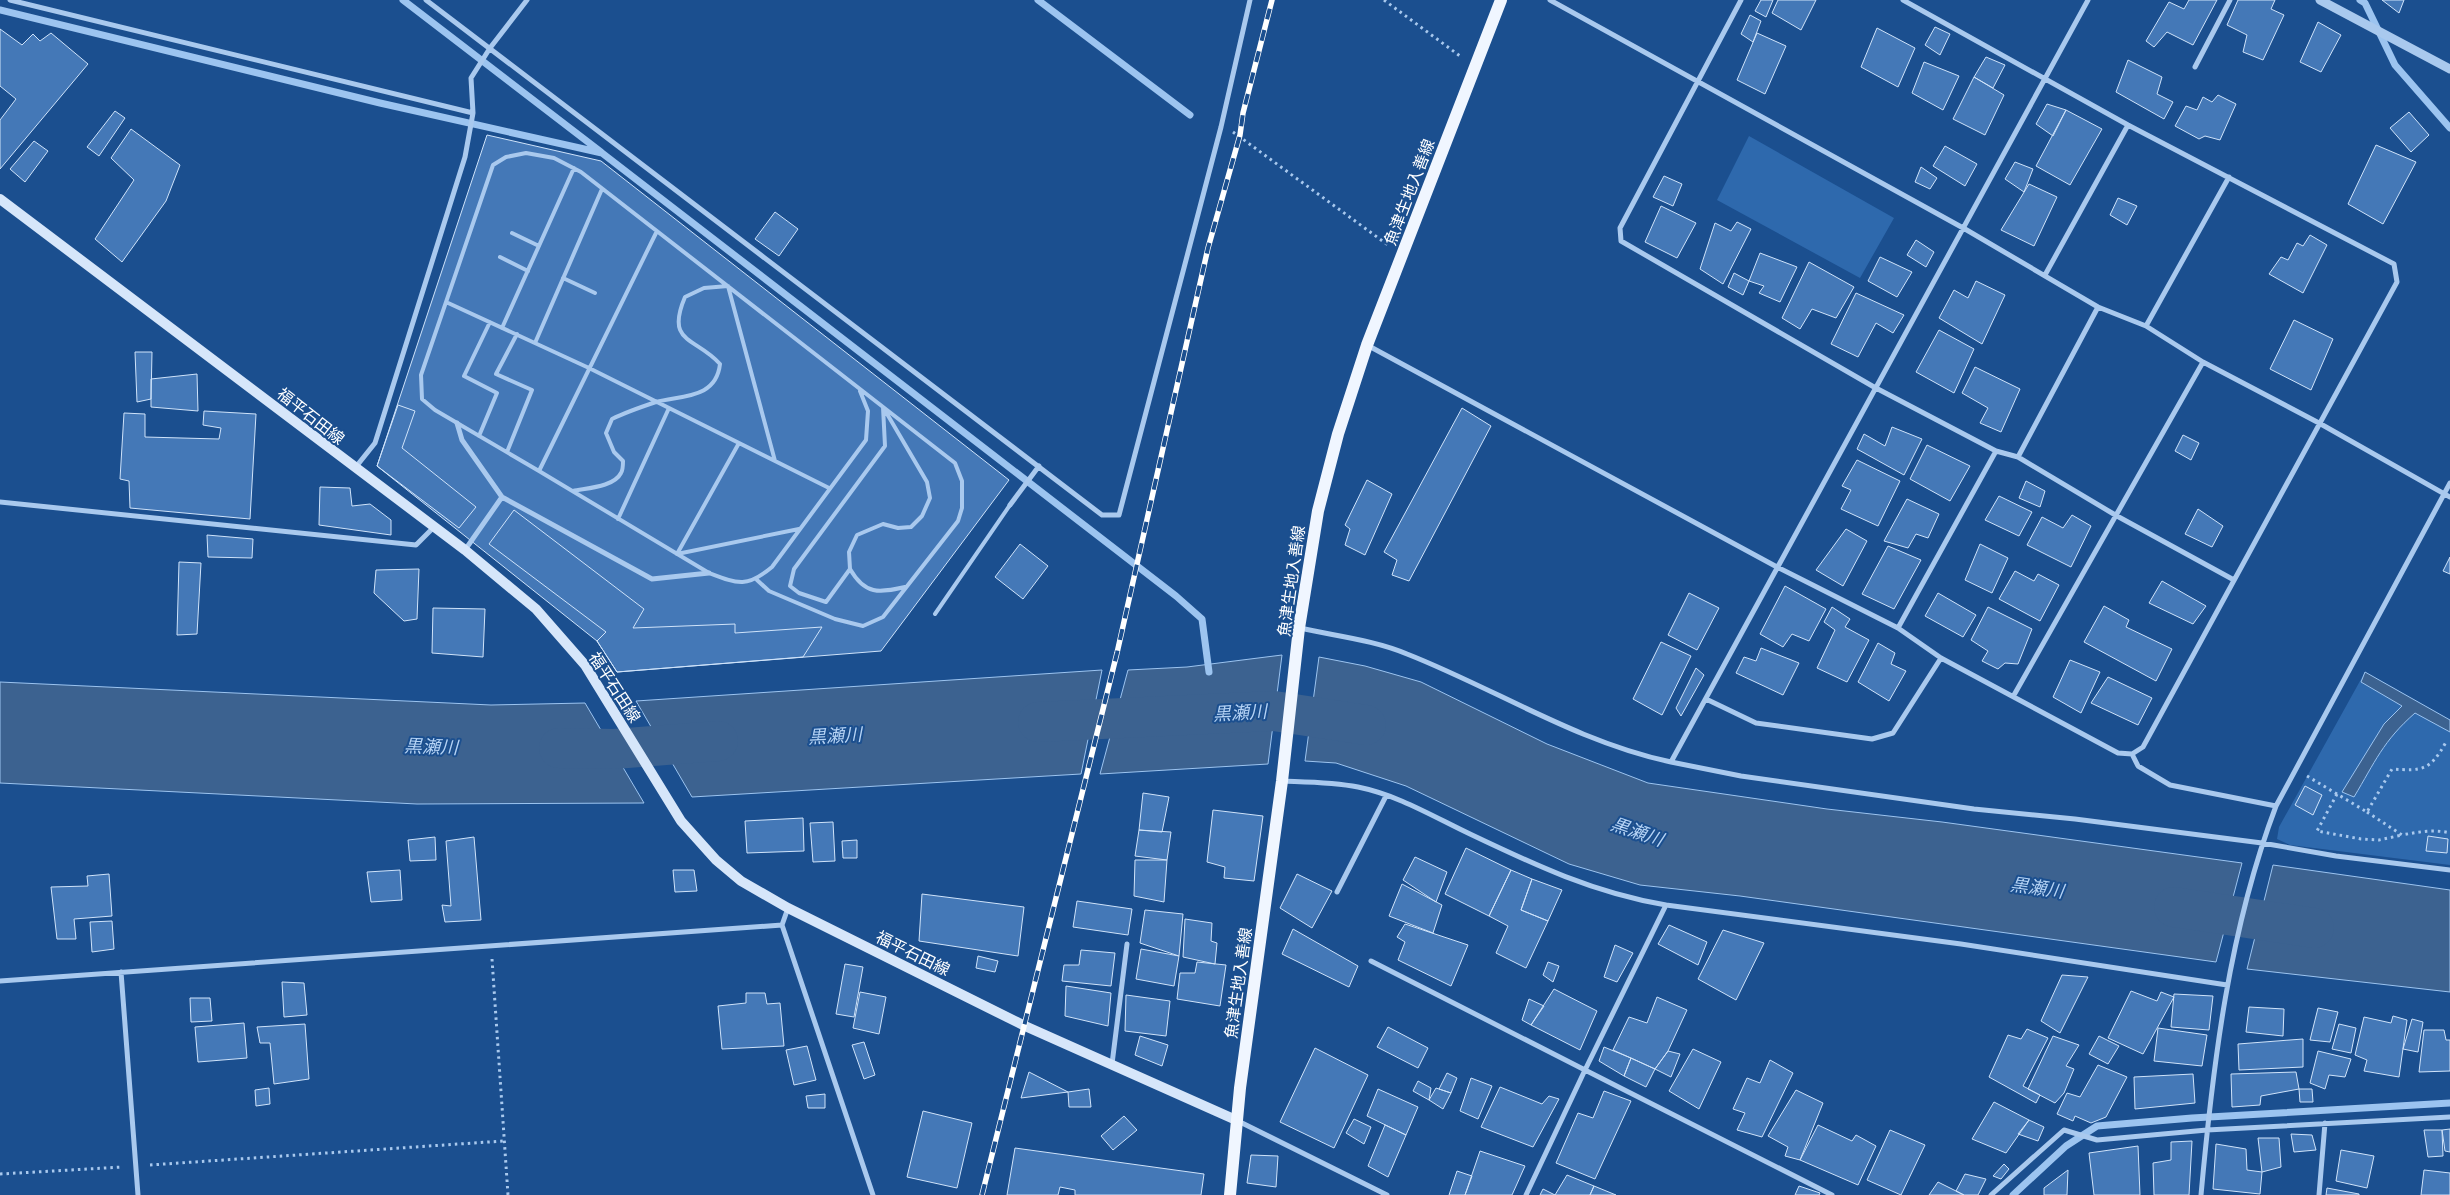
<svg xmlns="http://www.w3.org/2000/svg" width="2450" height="1195" viewBox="0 0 2450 1195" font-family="'Space Grotesk','Noto Sans JP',sans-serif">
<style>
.green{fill:#2e69ad}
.water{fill:#3c6290;stroke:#9cc4f0}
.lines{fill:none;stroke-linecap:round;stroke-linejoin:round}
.stream{stroke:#9cc4f0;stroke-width:7}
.river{stroke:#3c6290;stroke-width:40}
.building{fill:#4478b7;stroke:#cfe3fa}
.path{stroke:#a9c9ee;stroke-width:3;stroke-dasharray:2.5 4;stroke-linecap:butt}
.service{stroke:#a9c9ee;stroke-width:4}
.minor{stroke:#a9c9ee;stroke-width:5}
.tertiary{stroke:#a9c9ee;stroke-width:9}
.secondary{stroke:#d6e6fa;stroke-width:10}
.primary{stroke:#f0f6ff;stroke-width:12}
.rail-casing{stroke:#fff;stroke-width:5.5}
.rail{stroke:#1b4f8f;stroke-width:4;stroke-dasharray:11;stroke-linecap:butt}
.labels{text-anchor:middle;stroke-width:4;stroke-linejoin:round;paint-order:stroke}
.street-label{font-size:16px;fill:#fff;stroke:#1b4f8f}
.water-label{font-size:18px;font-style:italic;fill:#b5d3f5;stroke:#1b4f8f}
</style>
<rect width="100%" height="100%" fill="#1b4f8f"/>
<path class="green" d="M1749 136 1894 218 1860 278 1717 200Z
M2365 672 2450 720V865L2290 845 2277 839 2279 827Z"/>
<path class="water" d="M1282 655 1268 764 1100 774 1128 670 1187 667Z
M1319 657 1365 666 1421 682 1547 744 1648 783 1827 809 1942 822 2242 863 2216 962 1740 896 1640 885 1569 864 1406 786 1336 763 1305 761Z
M1102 670 1081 774 692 797 636 701Z
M2365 672 2450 720V732L2415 713C2383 741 2375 762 2354 797L2342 792 2384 724 2402 706 2361 682Z
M0 682 491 705 585 703 644 803 417 804 0 783Z
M2273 865 2450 890V992L2247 969Z"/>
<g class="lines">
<path class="stream" d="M403 0 601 152
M1038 0 1190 115
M2360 0 2365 3 2395 65 2450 128
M0 10 380 103 602 153 1176 596 1202 619 1209 672
M2013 1195 2066 1146 2097 1126 2192 1118 2450 1103"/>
<path class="river" d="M1038 722 1274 711 1366 725
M559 748 614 749 718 741
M2174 907 2314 928"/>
</g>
<path class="building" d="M1761 0H1773L1766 17 1755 11Z
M1778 0H1816L1801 30 1772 13Z
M2189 0H2217L2193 45 2167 32 2154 47 2146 41 2169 2 2184 9Z
M2238 0H2275L2271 9 2284 15 2263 60 2243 52 2247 35 2227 25Z
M2382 0H2404L2399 13Z
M1750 15 1761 21 1753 42 1741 34Z
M2318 22 2341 35 2321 72 2300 62Z
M1935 27 1950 34 1940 55 1925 45Z
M1877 28 1915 48 1898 87 1861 67Z
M0 29 22 45 33 34 40 41 51 33 88 64 0 169V120L16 99 0 86Z
M1757 33 1786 46 1765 94 1737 80Z
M1986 57 2005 65 1993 88 1974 77Z
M2128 60 2162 77 2157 94 2173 102 2164 119 2116 92Z
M1924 62 1959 76 1943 110 1912 93Z
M1974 77 2004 95 1985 135 1953 119Z
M2218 95 2236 104 2220 140 2205 136 2199 139 2175 126 2186 106 2197 110 2203 97 2212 102Z
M2047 104 2066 110 2053 136 2036 124Z
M2066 110 2102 129 2070 185 2036 166Z
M115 111 125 118 99 156 87 147Z
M2409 112 2429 135 2411 152 2390 128Z
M131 129 180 165 166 201 122 262 95 239 134 180 111 158Z
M487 135 601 161 1009 480 881 651 617 672 597 641 377 466Z
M34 141 48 151 25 182 10 169Z
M2376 145 2416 162 2383 224 2348 204Z
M1945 146 1977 164 1965 186 1933 166Z
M2015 162 2033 169 2024 192 2005 179Z
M1921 167 1937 178 1930 189 1915 182Z
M1664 176 1682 184 1673 206 1653 197Z
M2029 184 2057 197 2034 246 2001 230Z
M2118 198 2137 206 2127 225 2110 215Z
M1661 206 1696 223 1677 258 1645 242Z
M775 212 798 229 779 256 755 239Z
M1737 222 1751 229 1723 284 1700 269 1715 223 1731 231Z
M2310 235 2327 245 2303 293 2269 274 2281 257 2288 260 2297 243 2303 246Z
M1916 240 1934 252 1926 267 1907 255Z
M1760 253 1797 267 1780 302 1759 293 1764 286 1749 281Z
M1880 257 1912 272 1897 297 1868 281Z
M1809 262 1854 287 1836 318 1812 309 1800 329 1782 318Z
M1734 273 1749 281 1743 295 1728 287Z
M1976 281 2005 295 1982 344 1939 318 1954 290 1968 298Z
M1856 293 1904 315 1893 333 1876 323 1858 357 1831 344Z
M2294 320 2333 339 2311 390 2270 369Z
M1939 330 1974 349 1954 393 1916 372Z
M135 352H152L151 399 137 402Z
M1975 367 2020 389 2001 432 1980 423 1988 408 1962 393Z
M197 374 198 411 151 407V379Z
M398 405 415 411 402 448 476 507 459 528 377 466Z
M1462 408 1491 426 1409 581 1392 575 1397 560 1384 552Z
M204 411 256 414 250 519 130 508 129 481 120 479 124 413 145 414V437L219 439 221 428 203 425Z
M1892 427 1922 439 1904 475 1857 449 1864 434 1885 446Z
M2183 435 2199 443 2191 460 2175 451Z
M1927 445 1970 466 1950 501 1910 479Z
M1857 460 1900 481 1878 526 1841 509 1851 490 1842 486Z
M1367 480 1392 494 1365 555 1345 545 1350 529 1345 525Z
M2026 481 2045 491 2040 507 2019 498Z
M320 487 350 488 352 506 370 504 391 520V535L319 525Z
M1999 496 2032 512 2019 536 1985 520Z
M1907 499 1939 514 1928 538 1916 534 1908 548 1884 541Z
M2198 509 2223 526 2212 547 2185 534Z
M514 510 644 609 633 628 735 624V633L822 627 803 657 617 672 597 641 606 632 489 544Z
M2072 515 2091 526 2071 567 2027 545 2042 517 2063 528Z
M1846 529 1867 541 1843 586 1816 570Z
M207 535 253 539 252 558 208 557Z
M1020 544 1048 566 1023 599 995 577Z
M1980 544 2008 558 1992 593 1965 580Z
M1888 546 1921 560 1894 609 1862 594Z
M2450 557V574L2443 571Z
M179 562 201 563 197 634 177 635Z
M419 569 417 619 404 621 374 593 376 570Z
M2015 571 2034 581 2038 574 2059 585 2040 621 1999 599Z
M2162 581 2206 606 2193 624 2149 603Z
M1785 586 1826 609 1809 641 1792 634 1783 647 1760 634Z
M1689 593 1719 608 1697 650 1668 635Z
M1938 593 1976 615 1963 637 1925 616Z
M2104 606 2129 620 2126 627 2172 649 2156 681 2084 642Z
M1832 607 1850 619 1845 627 1869 640 1847 682 1817 668 1835 630 1824 622Z
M1988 607 2032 629 2018 664 2005 663 1998 669 1982 661 1988 651 1971 640Z
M433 608 485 609 483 657 432 653Z
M1661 642 1691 656 1662 715 1633 699Z
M1878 643 1895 653 1891 664 1906 671 1889 701 1858 682Z
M1761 648 1799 663 1783 695 1736 673 1744 657 1756 661Z
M2070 660 2100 672 2081 713 2053 697Z
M1696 668 1704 675 1681 716 1676 708Z
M2108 677 2152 698 2138 725 2091 703Z
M2305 786 2322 795 2313 815 2295 805Z
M1143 793 1169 797 1162 832 1139 830Z
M1213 810 1263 816 1254 881 1224 878 1225 867 1207 862Z
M803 818 804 851 747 853 745 821Z
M833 822 835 861 813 862 810 823Z
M1139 830 1171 832 1167 860 1135 856Z
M2428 836 2448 839 2447 853 2426 851Z
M435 837 436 860 410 861 408 840Z
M474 837 481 920 445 922 442 905 451 906 446 841Z
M857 840V858H843L842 841Z
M1466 848 1511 870 1489 916 1445 894Z
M1415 857 1447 872 1436 902 1403 880Z
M1135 860H1167L1164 902 1134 896Z
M400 870 402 900 371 902 367 872Z
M673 870H694L697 891 675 892Z
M1511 870 1532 879 1521 910 1548 921 1526 968 1496 953 1508 926 1489 916Z
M109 874 112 916 74 919 76 939H57L51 887 88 886 87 876Z
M1297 874 1332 891 1312 928 1280 908Z
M1532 879 1562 890 1548 921 1521 910Z
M1402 884 1442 905 1433 933 1389 916Z
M922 894 1024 907 1018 956 919 941Z
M1077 901 1132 909 1128 935 1073 927Z
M1145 910 1183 914 1179 956 1140 943Z
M1185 919 1212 923 1211 941 1217 943 1215 964 1183 957Z
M112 921 114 949 92 952 90 922Z
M1405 924 1468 945 1451 986 1398 960 1405 942 1397 937Z
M1669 925 1707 942 1698 965 1658 944Z
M1293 929 1358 966 1349 987 1282 954Z
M1723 930 1764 943 1736 1000 1698 979Z
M1615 945 1633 953 1617 982 1604 977Z
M1141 949 1179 956 1174 986 1136 979Z
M1081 950 1115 953 1111 986 1062 981 1064 965H1079Z
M978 956 998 961 995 972 976 968Z
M1197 962 1226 965 1220 1006 1177 999 1180 973H1195Z
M1548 962 1559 966 1553 982 1543 975Z
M845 964 863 967 854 1017 836 1014Z
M2062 975 2088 977 2060 1033 2041 1021Z
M282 982 304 983 307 1015 284 1017Z
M1066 986 1111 993 1108 1026 1065 1016Z
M1554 989 1597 1011 1580 1050 1531 1025Z
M2131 991 2157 1001 2161 992 2174 997 2143 1054 2108 1038Z
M860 992 886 997 879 1034 853 1028Z
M746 993H765L767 1004 780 1003 784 1046 722 1049 718 1006 746 1003Z
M2174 994 2213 996 2209 1030 2171 1027Z
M1126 995 1170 1001 1166 1036 1125 1031Z
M1657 997 1687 1010 1668 1051 1655 1069 1613 1050 1629 1017 1647 1023Z
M190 998H210L212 1021 191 1022Z
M1529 999 1544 1006 1531 1025 1522 1020Z
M2249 1007 2284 1009 2283 1036 2246 1032Z
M2318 1008 2338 1012 2330 1042 2310 1040Z
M2393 1016 2407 1020 2399 1077 2364 1071 2367 1060 2355 1055 2364 1017 2391 1023Z
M2412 1019 2423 1022 2418 1052 2403 1049Z
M244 1023 247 1058 198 1062 195 1027Z
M305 1024 309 1079 274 1084 270 1043H260L257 1027Z
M2339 1024 2356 1028 2351 1053 2332 1049Z
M1388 1027 1428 1048 1418 1068 1377 1047Z
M2158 1028 2207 1035 2202 1066 2154 1061Z
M2027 1029 2048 1038 2023 1086 2040 1095 2036 1103 1989 1077 2008 1035 2021 1039Z
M2424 1030H2444L2446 1040H2450V1071L2419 1072Z
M1140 1036 1168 1045 1162 1066 1135 1055Z
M2053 1036 2079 1045 2066 1066 2074 1069 2064 1093 2055 1103 2028 1089Z
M2099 1036 2119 1046 2108 1064 2089 1054Z
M2303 1039V1067L2239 1070 2238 1044Z
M864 1042 875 1075 864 1079 852 1045Z
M807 1046 816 1080 794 1085 786 1050Z
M1604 1047 1631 1058 1624 1076 1599 1061Z
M1315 1048 1368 1075 1334 1148 1280 1122Z
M1693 1049 1721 1062 1699 1109 1669 1091Z
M1668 1051 1680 1054 1671 1077 1655 1069Z
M2318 1051 2351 1059 2345 1077 2329 1075 2325 1089 2310 1083Z
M1631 1058 1655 1069 1646 1087 1624 1076Z
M1770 1060 1793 1073 1762 1137 1737 1130 1745 1113 1733 1109 1747 1078 1760 1083Z
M2098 1065 2127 1077 2106 1117 2091 1123 2075 1116 2073 1121 2057 1114 2067 1093 2080 1097Z
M1029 1072 1068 1092 1021 1098Z
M2296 1072 2299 1089 2261 1096 2260 1105 2232 1107 2231 1074Z
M1447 1073 1457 1078 1451 1093 1439 1089Z
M2193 1074 2195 1103 2135 1109 2134 1077Z
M1471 1078 1492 1086 1478 1119 1460 1111Z
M1418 1081 1431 1088 1429 1100 1413 1091Z
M1500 1087 1542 1104 1549 1096 1559 1099 1533 1147 1481 1127Z
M269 1088 270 1104 256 1106 255 1090Z
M1436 1088 1451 1093 1443 1109 1429 1100Z
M1089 1089 1091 1107H1069L1068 1092Z
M1378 1089 1418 1107 1406 1135 1367 1116Z
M2299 1089H2312L2313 1102H2300Z
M1796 1090 1823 1103 1800 1160 1785 1156 1788 1147 1768 1136Z
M1604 1091 1631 1101 1595 1179 1556 1163 1578 1113 1593 1118Z
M825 1094V1108H808L806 1096Z
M1994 1102 2029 1120 2006 1153 1972 1139Z
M923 1111 972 1123 957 1188 907 1177Z
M1124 1116 1137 1130 1113 1150 1101 1136Z
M1354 1119 1371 1127 1364 1144 1346 1133Z
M2029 1120 2044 1127 2038 1141 2018 1134Z
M1385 1125 1406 1135 1388 1177 1368 1166Z
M1818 1125 1852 1141 1856 1135 1876 1146 1858 1185 1800 1160Z
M2450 1129V1152L2445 1151 2442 1130Z
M1890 1130 1925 1145 1901 1195 1867 1180Z
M2424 1130H2442L2443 1156 2428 1157Z
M2291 1134 2312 1135 2316 1150 2294 1152Z
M2258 1138H2279L2281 1167 2262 1172Z
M2192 1141 2189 1195H2154L2153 1163 2171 1160V1142Z
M2216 1144 2246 1149 2247 1170 2262 1172 2260 1194 2213 1189Z
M2138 1146 2140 1195H2094L2089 1153Z
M1015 1148 1204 1174 1201 1195H1075V1190L1060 1187 1058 1195H1007Z
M2341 1150 2374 1156 2367 1188 2336 1181Z
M1480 1151 1525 1166 1512 1195H1465Z
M1251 1155 1278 1156 1276 1187 1247 1183Z
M2004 1164 2009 1169 2001 1179 1993 1176Z
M2068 1170 2067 1195H2044V1188Z
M2424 1170 2450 1173V1195H2421Z
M1457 1171 1472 1176 1465 1195H1449Z
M1965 1174 1986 1179 1978 1195H1964L1956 1191Z
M1567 1175 1594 1186 1590 1195H1540L1543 1189 1555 1195Z
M1938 1182 1964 1195H1929Z
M1594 1186 1616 1195H1590Z
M1799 1186 1820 1193 1819 1195H1795Z
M2327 1188 2359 1194V1195H2326Z"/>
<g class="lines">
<path class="path" d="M1384 0 1460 56
M1233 132 1388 245
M2307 776 2367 812 2392 769C2422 771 2430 771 2446 742
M2337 794 2317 831 2361 839 2379 840 2402 835
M2367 812 2402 835C2418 832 2434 829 2450 833
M492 959 508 1195
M150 1165 503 1141
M0 1174 123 1167"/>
<path class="service" d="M657 231 539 471 435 410 422 399 421 375 493 165 506 157 526 153 554 158 581 172 955 463 962 481V508L958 521 883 617 863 626 835 619 769 591 757 580
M512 233 539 246
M500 257 528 271
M563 278 595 293
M446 302 589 368 829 488
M502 328 574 168
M535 343 602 189
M883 407 927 482 930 498 922 516 911 527 898 528 883 524 857 535 849 552 850 569 826 602 799 593 790 586 794 569 885 446Z
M479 436 497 393 464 376 490 322
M507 452 532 390 496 374 517 334
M539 471 709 573C738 584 747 588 772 567L866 440 868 411 860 391
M573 491C587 488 614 487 621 473 623 470 623 464 623 461L614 452 606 433 612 419C626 412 641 407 656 402 682 395 716 399 720 364 696 337 665 344 685 297L704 288 728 286 775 461
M618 519 669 408
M677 554 739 443
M677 554 799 529
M850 569C865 595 879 593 905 587
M935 614 1010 505"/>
<path class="minor" d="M10 0 473 113 471 78 490 48 527 0
M426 0 1102 515H1119L1221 127 1250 0
M1550 0 1965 229 2098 307 2146 326 2203 362 2319 423 2450 497
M1741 0 1620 228 1621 241 1874 387 1996 451 2018 457 2098 307
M1903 0 2128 125 2394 264 2397 282 2143 747 2132 754
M2195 67 2230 0
M2045 275 2128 125
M2146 326 2229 177
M1367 345 1777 567 1898 628 1941 658 2118 753 2132 754 2138 766 2170 785 2276 806
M457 423 462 440 502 497
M2018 457 2117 516 2234 580
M355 468 375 443 465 157 473 113
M0 502 416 545 434 527
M1010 505 1039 466
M465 550 502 497 652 579 709 573
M1300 628C1335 636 1374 640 1407 654 1496 689 1577 742 1671 762L2088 0
M1898 628 1996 451
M2014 695 2203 362
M1706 699 1756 723 1872 739 1893 733 1941 658
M1671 762 1741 776 1974 809 2075 819 2262 843 2336 856 2450 870
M1282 781C1308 782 1333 782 1358 787 1398 795 1434 817 1470 834 1535 865 1594 893 1666 905L1585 1070 1832 1195
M1337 892 1386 796
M1666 905 1961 944 2227 985
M782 925 873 1195
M1371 961 1585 1070 1526 1195
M121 972 138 1195
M0 981 782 925 788 908
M1112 1064 1127 944
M1238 1121 1387 1195
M1991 1195 2064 1130 2097 1140 2207 1130 2450 1117
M2201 1195C2213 1064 2229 930 2276 806L2450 483
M2319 1195 2325 1123"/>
<path class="tertiary" d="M2320 0 2450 69"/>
<path class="secondary" d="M0 199 465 550 536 609 585 665 681 821 716 860 741 881 788 908 1025 1026 1236 1120"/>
<path class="primary" d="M1230 1195 1240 1088 1282 781 1299 628 1318 511 1338 434 1367 345 1501 0"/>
<defs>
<path id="rail" d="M982 1195 1117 653 1208 248 1240 135 1243 113 1272 0"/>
</defs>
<use href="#rail" class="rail-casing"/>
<use href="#rail" class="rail"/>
</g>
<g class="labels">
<g class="street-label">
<text transform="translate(1409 192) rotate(-69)" y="6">魚津生地入善線</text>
<text transform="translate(311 416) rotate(38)" y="6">福平石田線</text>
<text transform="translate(1291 581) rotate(-82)" y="6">魚津生地入善線</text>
<text transform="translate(615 687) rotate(57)" y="6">福平石田線</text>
<text transform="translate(913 953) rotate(26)" y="6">福平石田線</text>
<text transform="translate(1238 983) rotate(-82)" y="6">魚津生地入善線</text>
</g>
<g class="water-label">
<text transform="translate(1240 713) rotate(-3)" y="6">黒瀬川</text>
<text transform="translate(835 736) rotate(-3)" y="6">黒瀬川</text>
<text transform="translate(431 747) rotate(2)" y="6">黒瀬川</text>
<text transform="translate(1637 832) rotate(19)" y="6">黒瀬川</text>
<text transform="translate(2037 888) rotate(8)" y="6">黒瀬川</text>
</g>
</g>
</svg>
